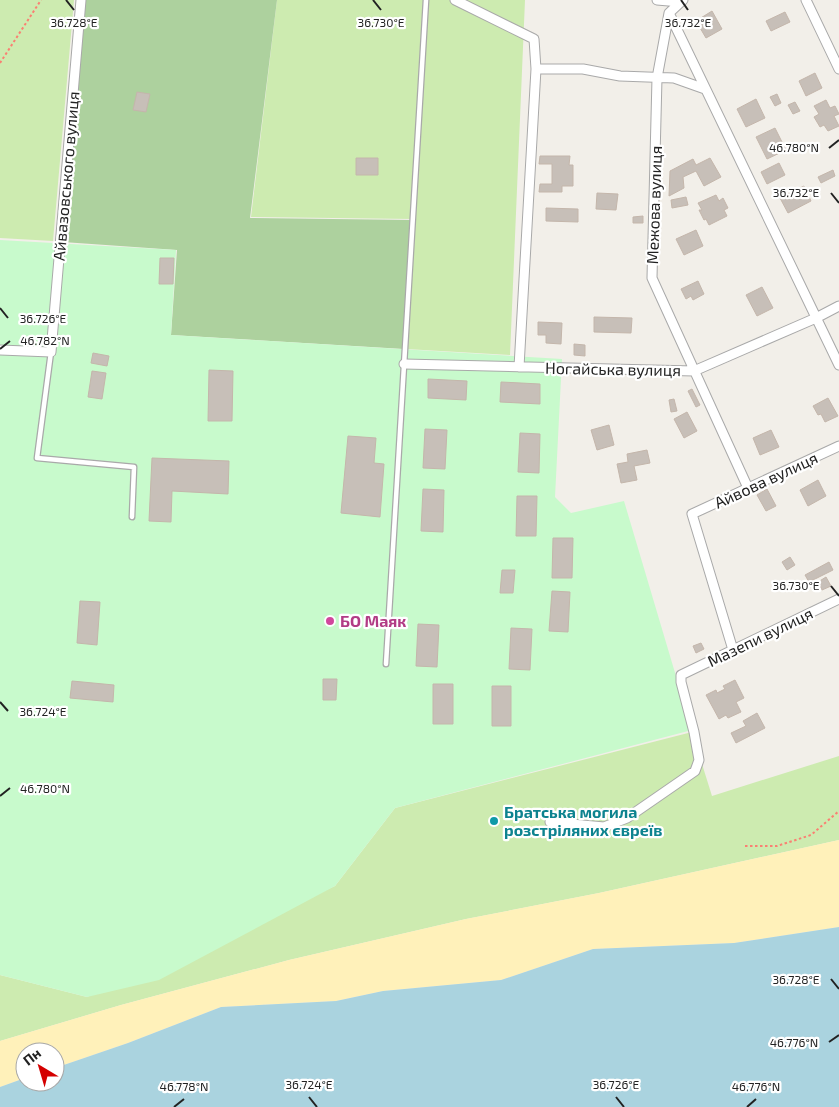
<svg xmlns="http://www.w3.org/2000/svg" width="839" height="1107" viewBox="0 0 839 1107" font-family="'Exo 2',sans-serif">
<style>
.grass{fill:#cdebb0}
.forest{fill:#add19e}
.sand{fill:#fff1ba}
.park{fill:#c8facc}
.water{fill:#aad3df}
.building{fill:#c7bfb8;stroke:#c4b6ab}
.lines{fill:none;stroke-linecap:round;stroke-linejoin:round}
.lane-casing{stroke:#a9a9a9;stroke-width:7}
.street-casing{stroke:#a9a9a9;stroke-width:11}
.path{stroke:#fa8072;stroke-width:2;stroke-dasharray:2.5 2.5;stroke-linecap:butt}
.lane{stroke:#fff;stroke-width:4.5}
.street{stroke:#fff;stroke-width:9}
.ticks{fill:none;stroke:#222;stroke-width:2}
.hotel-dot{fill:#d1479c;stroke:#fff;stroke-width:2}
.culture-dot{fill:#0f9aa8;stroke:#fff;stroke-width:2}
.labels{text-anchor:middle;stroke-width:4.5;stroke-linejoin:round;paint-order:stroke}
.street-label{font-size:16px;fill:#222;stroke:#fff}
.hotel-label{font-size:16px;font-weight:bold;fill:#b23c85;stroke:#fff;text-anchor:start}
.culture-label{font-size:16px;font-weight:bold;fill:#0d838f;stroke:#fff;text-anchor:start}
.ticks-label{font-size:12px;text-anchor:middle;fill:#222;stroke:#fff;stroke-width:4.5;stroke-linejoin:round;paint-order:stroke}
</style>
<rect width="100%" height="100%" fill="#f2efe9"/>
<path class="grass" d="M0 0H74L53 241 0 238Z
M277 0H525L510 355 406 349 413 219 251 217Z
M692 732 712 796 839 756V840L599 893 466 919 289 960 121 1005 0 1041V975L87 997 335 886 395 808Z"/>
<path class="forest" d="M85 0H277L250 218 412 220 404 349 171 335 177 250 63 242Z"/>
<path class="sand" d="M839 840V927L734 943 593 949 501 980 383 991 336 1001 221 1007 128 1043 55 1068V1052H25V1078L0 1087V1041L121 1005 289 960 466 919 599 893Z"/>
<path class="park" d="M0 240 176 250 171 335 562 359 555 497 571 513 624 501 692 730 395 808 335 886 159 980 87 997 0 975Z"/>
<path class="water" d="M839 927V1107H0V1087L25 1078V1082H55V1068L128 1043 221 1007 336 1001 383 991 501 980 593 949 734 943Z"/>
<path class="building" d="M712 11 722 29 706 38 696 21Z
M785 12 790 22 771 31 766 21Z
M815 73 822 88 806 96 799 81Z
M137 92 150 94 146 112 133 110Z
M777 94 781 103 775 106 770 97Z
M756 99 765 118 746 127 737 109Z
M826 100 830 108 835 106 839 114 834 116 839 126 828 131 824 125 820 127 814 117 819 114 814 106Z
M795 102 800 111 793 114 788 105Z
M775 128 786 150 767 159 756 137Z
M540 156H570L569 165H573V186H562V192H539L540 184H552V164H539Z
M356 158H378V175H356Z
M710 158 721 177 704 186 696 171 683 177 684 188 669 196 670 171 693 159 696 165Z
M779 163 785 175 767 184 761 172Z
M833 170 835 176 821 183 818 177Z
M804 186 811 201 788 213 780 198Z
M597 193 618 194 616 210 596 209Z
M716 195 719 201 723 198 728 208 724 210 727 216 709 225 706 219 704 220 699 210H702L698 203Z
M686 197 688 205 672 208 671 200Z
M546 208 578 209V222L546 221Z
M643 216V223H633V217Z
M696 230 703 246 684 255 676 239Z
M160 258H174L173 284H159Z
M698 281 704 294 693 300 691 296 686 299 681 289Z
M762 287 773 308 757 316 746 295Z
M594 317 632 318 631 333 594 332Z
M538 322 562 323 561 344 546 343V335H538Z
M574 344 585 345V356L574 355Z
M93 353 109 356 107 366 91 363Z
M209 370 233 371 232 421H208Z
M92 371 106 373 102 399 88 397Z
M428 379 467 381 466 400 428 398Z
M501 382 540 384V404L500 402Z
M692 389 700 405 696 407 688 391Z
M828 398 838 416 825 422 821 414 818 415 813 406Z
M674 399 677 411 671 412 669 400Z
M687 412 697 431 684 438 674 419Z
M609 425 614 445 597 450 591 430Z
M425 429 447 430 445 469 423 468Z
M771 430 779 447 760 455 753 438Z
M520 433 540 434 539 473 518 472Z
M348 436 376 438 374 463 384 464 380 517 341 513Z
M647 450 650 463 634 466 637 480 621 483 617 464 628 462 627 454Z
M152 458 229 461 228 494 172 491 171 522 149 521Z
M818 480 826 496 808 506 800 490Z
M423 489 444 490 443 532 421 531Z
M767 489 776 506 766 511 757 495Z
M517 496H537L536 536H516Z
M553 538H573L572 578H552Z
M790 557 795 565 787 570 782 562Z
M829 562 833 570 809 582 805 575Z
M502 570H515L513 593H500Z
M826 577 831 586 822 590 818 582Z
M552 591 570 592 568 632 549 631Z
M80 601 100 602 97 645 77 643Z
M418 624 439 625 437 667 416 666Z
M511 628 532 629 530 670 509 669Z
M701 643 704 649 696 653 693 646Z
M323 679H337L336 700H323Z
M735 680 744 698 736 702 741 712 728 718 726 715 719 719 706 695 716 690 717 693 725 689 723 686Z
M72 681 114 685 113 702 70 698Z
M433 684H453V724H433Z
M492 686H511V726H492Z
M757 713 765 728 736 743 731 733 746 726 743 721Z"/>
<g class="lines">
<defs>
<path id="lane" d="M51 352 37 458 134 467 132 517
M386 664 426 0"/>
<path id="street" d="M455 0 534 39 536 69H583L620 76 674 78 705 89
M657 0 680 2V0
M683 0 669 13 657 78 652 278 748 488
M806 0 839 69
M669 13 839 365
M0 350 51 352 81 0
M404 364 694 371 816 318 839 306
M519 367 536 69
M733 650 692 514 839 446
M550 822 604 827 627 818 695 771 699 760 694 732 681 682V675L839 599"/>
</defs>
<use href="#lane" class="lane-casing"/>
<use href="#street" class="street-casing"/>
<path class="path" d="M0 63 41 0
M745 846H777L811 835 839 811"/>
<use href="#lane" class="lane"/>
<use href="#street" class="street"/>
</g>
<path class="ticks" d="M66 0 74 10M373 0 381 10M681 0 688 10M829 148 839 140M831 193 839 203M0 308 8 318M0 349 10 341M831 586 839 596M0 702 8 711M0 796 10 788M831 979 839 989M829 1042 839 1035M309 1097 317 1107M616 1097 624 1107M174 1107 184 1099M747 1107 756 1099"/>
<circle class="hotel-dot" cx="330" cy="621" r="5"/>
<circle class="culture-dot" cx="494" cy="821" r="5"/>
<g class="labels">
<g class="street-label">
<text transform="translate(66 176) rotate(-85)" y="6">Айвазовського вулиця</text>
<text transform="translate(654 205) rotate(-88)" y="6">Межова вулиця</text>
<text transform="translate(613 369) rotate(1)" y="6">Ногайська вулиця</text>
<text transform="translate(766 480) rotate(-25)" y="6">Айвова вулиця</text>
<text transform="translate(760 637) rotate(-26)" y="6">Мазепи вулиця</text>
</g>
<g class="hotel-label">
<text x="340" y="627">БО Маяк</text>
</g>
<g class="culture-label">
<text x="504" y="818">Братська могила<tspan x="504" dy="18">розстріляних євреїв</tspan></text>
</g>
</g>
<g class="ticks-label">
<text x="74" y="27">36.728°E</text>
<text x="381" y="27">36.730°E</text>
<text x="688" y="27">36.732°E</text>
<text x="794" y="152">46.780°N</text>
<text x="796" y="197">36.732°E</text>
<text x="43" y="323">36.726°E</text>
<text x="45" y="345">46.782°N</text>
<text x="796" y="590">36.730°E</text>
<text x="43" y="716">36.724°E</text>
<text x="45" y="793">46.780°N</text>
<text x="796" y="984">36.728°E</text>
<text x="794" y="1047">46.776°N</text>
<text x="309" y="1089">36.724°E</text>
<text x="616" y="1089">36.726°E</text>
<text x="184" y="1091">46.778°N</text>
<text x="756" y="1091">46.776°N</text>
</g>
<g transform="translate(40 1067) rotate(322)"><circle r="24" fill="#ffffff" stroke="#a7a7a7"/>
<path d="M0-4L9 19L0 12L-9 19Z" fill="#d40000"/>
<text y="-8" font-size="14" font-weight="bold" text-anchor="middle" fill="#222222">Пн</text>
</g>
</svg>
